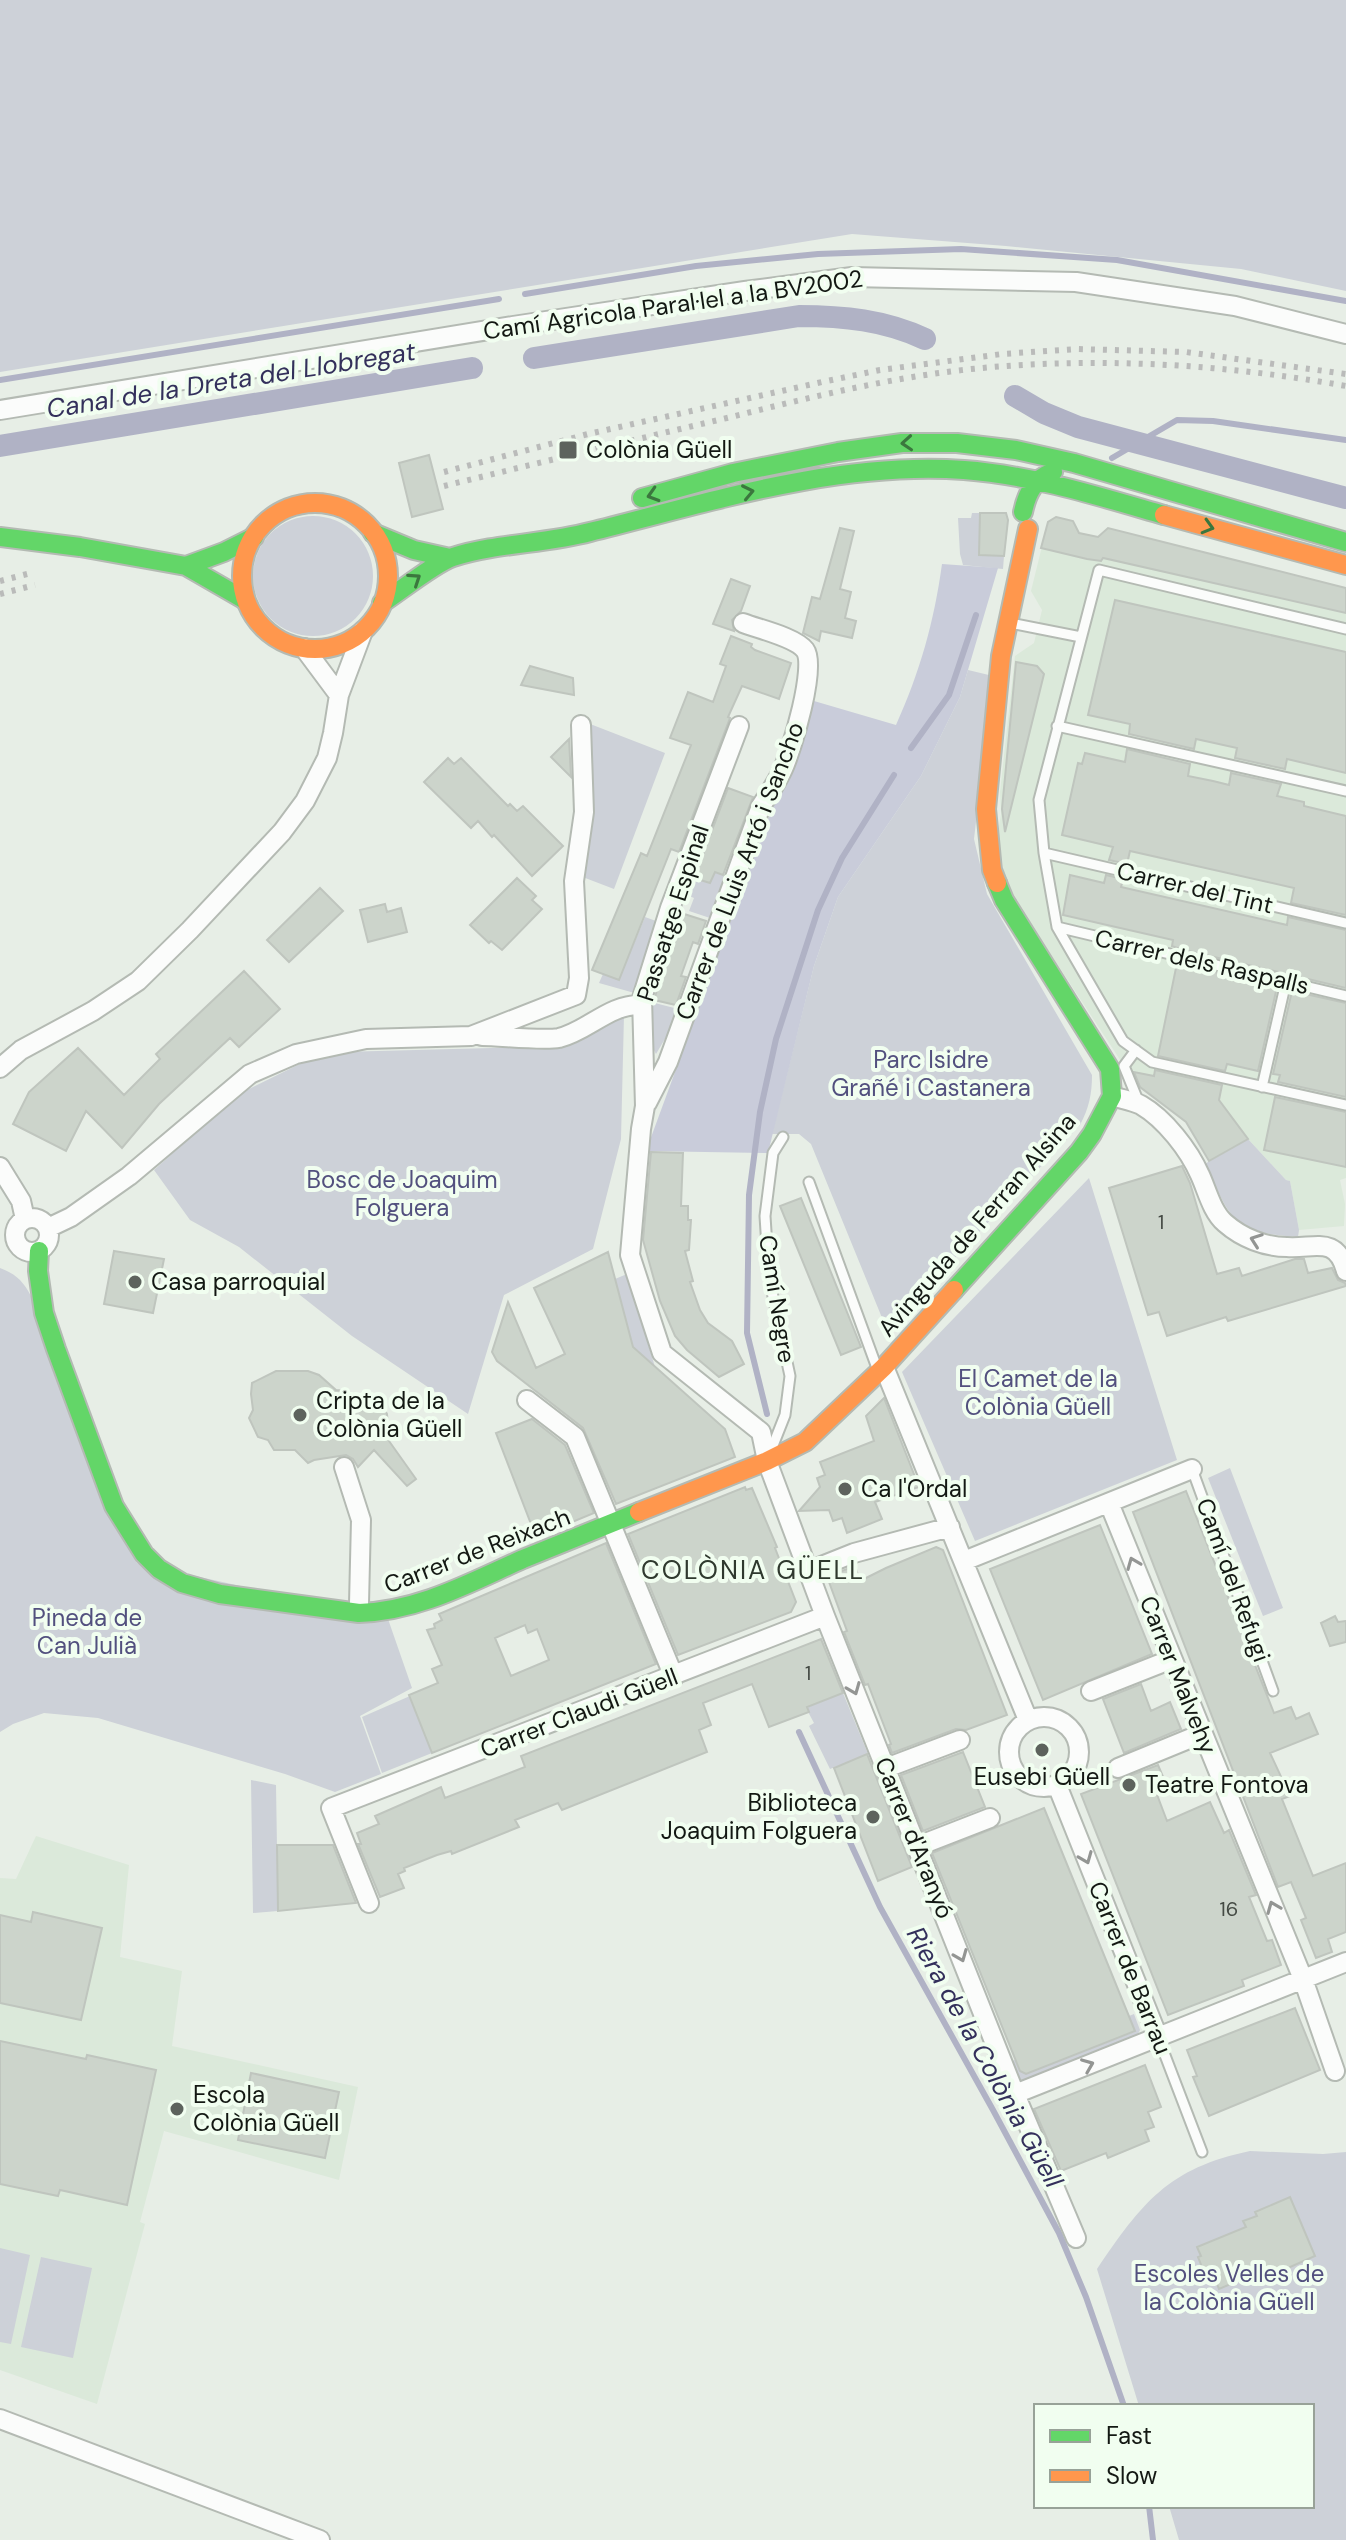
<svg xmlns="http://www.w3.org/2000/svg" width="1346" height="2540" viewBox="0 0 1346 2540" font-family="'DM Sans',sans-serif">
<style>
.built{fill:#dbe9da}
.green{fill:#cdd1d8}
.forest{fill:#c9ccda}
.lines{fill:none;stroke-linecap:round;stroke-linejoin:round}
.stream{stroke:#b0b2c5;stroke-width:6}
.canal{stroke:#b0b2c5;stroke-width:22}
.building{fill:#ccd4cb;stroke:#bfc5be;stroke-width:2;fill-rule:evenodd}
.lane-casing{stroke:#b4bab3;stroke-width:13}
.street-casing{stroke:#b4bab3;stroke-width:22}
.fast-casing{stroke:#b4bab3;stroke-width:22}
.slow-casing{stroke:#b4bab3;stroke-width:22}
.lane{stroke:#fbfcfb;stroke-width:9}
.street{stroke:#fbfcfb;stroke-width:18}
.fast{stroke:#63d668;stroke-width:18}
.slow{stroke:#ff974d;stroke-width:18}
.rail{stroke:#babbba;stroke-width:6;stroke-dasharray:4 8;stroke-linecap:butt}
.oneway{stroke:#3b773e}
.oneway2{stroke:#939593}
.poi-dot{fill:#5d635d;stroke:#f1fef0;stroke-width:3}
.labels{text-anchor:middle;stroke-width:8;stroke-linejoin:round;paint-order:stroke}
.number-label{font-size:20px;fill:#444a44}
.street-label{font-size:24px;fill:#131813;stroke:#f1fef0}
.poi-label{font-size:24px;fill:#131813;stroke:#f1fef0;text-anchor:start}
.park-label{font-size:24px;fill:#52507e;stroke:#f1fef0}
.water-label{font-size:26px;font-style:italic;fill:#33305b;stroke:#f1fef0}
.neighbourhood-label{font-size:26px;letter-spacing:2px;fill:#2f392e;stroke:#f1fef0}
</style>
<rect width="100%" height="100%" fill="#e7eee6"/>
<path class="built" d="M1056 517 1073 521 1079 533 1097 537 1108 528 1346 588V1178L1340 1180 1345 1204 1344 1226 1299 1230 1290 1181 1286 1180 1248 1139 1209 1161 1186 1122 1134 1081 1006 886 998 832 1001 814 1000 792 1015 656 1034 643 1042 610 1031 591 1048 522Z
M36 1836 129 1865 120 1957 182 1971 172 2046 358 2087 339 2180 164 2131 140 2222 145 2224 97 2404 0 2370V1878L16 1879Z"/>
<path class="green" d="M0 0H1346V291L1241 269 1006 246 852 234 0 372Z
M972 513H980L979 555 1004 556 1003 569 963 565 960 554 958 518H971Z
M253 576a60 60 0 1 1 120 0a60 60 0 1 1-120 0Z
M968 670 993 676 974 839 987 894 1092 1075C1092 1094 1089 1108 1080 1125L887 1330 811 1144 799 1134H772L814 966 838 897 921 776 960 697Z
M585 722 665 753 614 889 580 876Z
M715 872 725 876 710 918 689 911 694 898 685 894 692 877 710 883Z
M645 917 656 921 640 975 638 994 599 983 603 974 619 980Z
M647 1001 682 1010 656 1054 648 1039Z
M624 1015 621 1139 593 1249 504 1295 468 1414 352 1336 239 1247 190 1220 154 1170 239 1094 316 1056 340 1052 564 1046Z
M1248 1139 1286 1180 1290 1181 1299 1230 1298 1237C1275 1235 1249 1234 1232 1215 1220 1201 1215 1180 1203 1165Z
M1089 1178 1177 1460 975 1541 902 1372Z
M0 1268C16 1274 23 1281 31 1296L137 1563 388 1619 412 1688 360 1716 381 1774 335 1792 285 1774 98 1718 44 1713 13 1724 0 1732Z
M627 1274 655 1367 633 1349 615 1279Z
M1230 1468 1283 1608 1263 1616 1208 1478Z
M843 1693 868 1754 830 1769 809 1726 814 1723 806 1708Z
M410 1696 432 1753 382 1773 362 1717Z
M251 1780 276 1785 278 1911 253 1913Z
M1134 2014 1140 2030 1137 2036 1022 2081 1018 2079 1009 2062 1015 2060 1020 2071 1026 2074 1134 2032 1129 2016Z
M1250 2151 1323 2154 1346 2152V2540H1179L1169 2506H1312V2406H1139L1097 2269C1142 2203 1168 2168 1250 2151Z
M0 2248 30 2255 11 2344 0 2342Z
M41 2257 92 2268 73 2358 21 2347Z"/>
<path class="forest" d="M942 564 998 568 960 697 921 776 838 897 814 966 768 1153 646 1151 782 781 793 768 814 701 896 725C920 672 934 622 942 564Z"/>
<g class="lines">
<path class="stream" d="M525 294 696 266 818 254 961 249 1117 260 1346 301
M0 380 499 299
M1112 458 1177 420 1213 421 1346 440
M911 748 949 695 976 615
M767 1414 747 1333 749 1195 760 1112 776 1039 818 910 842 858 894 775
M799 1732 880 1907 993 2110 1059 2233 1086 2297 1124 2406
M1149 2506 1153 2540"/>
<path class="canal" d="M534 358 799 316C843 316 885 320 925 339
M1015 396 1044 413 1078 427 1346 498
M0 446 472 368"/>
</g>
<path class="building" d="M429 455 443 509 412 517 399 463Z
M980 513H1006L1008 520 1004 556 979 555Z
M1056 517 1073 521 1079 533 1098 537 1108 528 1346 588V613L1103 558 1101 561 1087 559 1041 548 1048 522Z
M840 528 854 531 840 589 851 592 845 618 856 621 852 638 821 631 819 641 803 633 812 597 820 599Z
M731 579 750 586 741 611 732 620 734 631 713 624Z
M1115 600 1346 652V773L1287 759 1285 769 1235 758 1237 748 1196 739 1194 749 1129 734 1130 724 1088 715Z
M731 636 752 644 751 647 755 650 791 663 779 699 742 686 728 717 730 718 679 852 671 849 619 980 592 970 641 853 647 856 691 745 670 738 688 692 713 702 726 666 720 664Z
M1016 662 1037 666 1044 674 1005 832 1002 809Z
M530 666 573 678 574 695 521 685Z
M569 739 571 777 551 757Z
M1127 749 1190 764 1188 776 1213 781 1229 785 1231 773 1281 784 1277 796 1304 802V806L1346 816V915L1291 903 1294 888 1130 851 1127 864 1109 860 1113 847 1062 835 1078 763 1082 764 1085 753 1125 762Z
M448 758 454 764 461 758 508 806 510 804 517 811 523 806 563 846 532 876 494 835 492 837 478 821 471 828 424 782Z
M728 788 753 797 723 875 715 872 710 883 694 878Z
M1070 875 1104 883 1106 875 1123 879 1121 887 1287 925 1288 917 1346 930V988L1180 949 1172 946 1173 940 1063 915Z
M517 878 536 896 532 900 542 909 502 950 491 941 489 943 470 925Z
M320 888 343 911 289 962 267 940Z
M385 904 387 912 401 908 407 932 368 942 360 910Z
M681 913 706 921 698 944 693 942 681 976 686 977 676 1005 654 1000Z
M1177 963 1277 987 1258 1071 1227 1064 1225 1071 1158 1056Z
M244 971 280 1009 239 1047 230 1038 159 1104 122 1148 86 1111 66 1151 13 1124 29 1092 78 1048 124 1095 160 1059 156 1054Z
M1292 991 1346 1003V1097L1278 1082 1280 1075 1273 1074Z
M1155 1070 1222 1085 1219 1100 1248 1139 1209 1161 1186 1122 1140 1087 1134 1072 1154 1076Z
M1275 1097 1346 1112V1167L1264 1150Z
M651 1152 683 1153 681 1206H688V1220H691L689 1250 685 1251 693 1281 690 1282 700 1310 708 1323 732 1341 744 1364 719 1377 687 1350 675 1336 660 1301 643 1240Z
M1182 1166 1190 1183 1217 1274 1239 1268 1242 1276 1295 1259H1304L1308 1273 1332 1268 1338 1280 1345 1283 1346 1286 1228 1321 1226 1317 1167 1336 1159 1312 1148 1315 1109 1188Z
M801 1198 861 1347 841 1355 780 1206Z
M114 1251 164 1259 153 1313 104 1304Z
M608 1252 633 1347 725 1429 735 1457 616 1504 583 1428 497 1361 492 1352 508 1302 536 1368 565 1354 534 1288Z
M276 1371H308L319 1375 336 1390 346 1391 349 1414 382 1405 387 1414 389 1441 416 1479 407 1486 374 1450 358 1467 353 1459 346 1455 314 1460 308 1463 295 1450H274L268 1440 258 1437 249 1418 253 1410 251 1394 252 1383Z
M884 1398 919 1487 875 1502 882 1519 847 1533 842 1518 833 1521 829 1510 799 1511 820 1487 817 1478 825 1475 820 1462 874 1441 866 1416Z
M532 1419 565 1445 594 1513 536 1537 496 1433Z
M745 1487 746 1490 752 1488 777 1547 775 1548 796 1602 791 1612 678 1655 628 1534Z
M1186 1491 1274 1713 1291 1707 1296 1719 1309 1713 1318 1734 1270 1753 1290 1796 1282 1799 1313 1876 1346 1863V1932L1328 1939 1332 1952 1316 1958 1301 1920 1306 1918 1291 1882 1278 1887 1133 1512Z
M1100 1525 1152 1654 1043 1700 990 1569Z
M606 1543 656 1664 432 1753 409 1695 438 1683 432 1669 442 1665 427 1630 435 1628 434 1624 442 1620 439 1614ZM525 1625 528 1633 537 1629 549 1660 511 1676 495 1638Z
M936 1547 943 1550 1007 1715 966 1730 956 1729 892 1753 889 1745 891 1744 868 1684 865 1685 844 1632 847 1631 829 1582 831 1575 855 1566 860 1581 886 1568Z
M1335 1616 1338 1622 1346 1621V1642L1330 1646 1321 1623Z
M821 1639 843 1693 807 1707 809 1712 769 1727 752 1684 703 1703 711 1725 699 1730 707 1752 562 1810 558 1803 515 1820 519 1827 452 1854 451 1851 437 1855 404 1868 405 1871 398 1874 404 1888 380 1897 358 1844H361L357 1833 379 1824 375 1816 441 1787 445 1798 525 1767 521 1756Z
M1141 1684 1151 1711 1170 1702 1181 1729 1124 1753 1103 1699Z
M963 1752 985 1807 923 1831 901 1775Z
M867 1754 912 1867 878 1881 834 1768Z
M1158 1765 1164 1779 1153 1784 1167 1821 1210 1802 1224 1833 1229 1830 1256 1895 1249 1897 1267 1941 1272 1940 1281 1965 1242 1980 1244 1986 1168 2015 1081 1794Z
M1044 1808 1135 2031 1026 2074 1020 2071 932 1853Z
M277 1845H333L356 1903 278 1911Z
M33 1912 102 1928 81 2020 0 2003V1915L31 1922Z
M1295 2008 1320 2070 1209 2116 1193 2077 1197 2076 1187 2050Z
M0 2041 86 2059 87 2055 156 2070 127 2205 60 2190 58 2196 0 2184Z
M1145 2065 1161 2107 1148 2112 1154 2127 1145 2130 1149 2141 1108 2158 1106 2153 1061 2171 1034 2109Z
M251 2073 339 2092 325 2158 238 2140Z
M1290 2197 1315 2256 1279 2272 1277 2268 1263 2274 1261 2271 1219 2289 1213 2274 1206 2277 1198 2257 1201 2256 1197 2247 1246 2227 1243 2221 1257 2216 1255 2212Z"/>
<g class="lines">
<defs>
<path id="lane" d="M1010 623 1081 637
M1346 629 1099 570 1039 800 1044 853 1057 927 1123 1041 1152 1062 1346 1105
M1057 726 1346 791
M1044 853 1346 923
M1057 927 1346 996
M1136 1050 1124 1066 1139 1103
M1262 1087 1286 982
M809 1182 877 1368
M770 1453 785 1415 790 1376 769 1278 765 1216 773 1153 783 1137
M1192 1469 1273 1691
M1158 2037 1202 2152"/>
<path id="street" d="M0 410 513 326 745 291 852 277 1076 282 1235 306 1346 334
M304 648 339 695
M739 726 670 908 642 998 645 1106 641 1129 630 1255 662 1353 761 1432 767 1461 825 1616 1015 2094 1076 2238
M482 1036C500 1036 542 1041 559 1038 588 1031 609 1004 641 1005
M0 1068 21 1050 93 1011 138 981 190 930 282 832 305 801 327 758 333 733 339 695 363 631
M1112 1096C1121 1099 1133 1101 1141 1105 1165 1119 1189 1150 1200 1175 1207 1190 1212 1212 1225 1223 1242 1238 1265 1247 1287 1247 1315 1249 1336 1235 1346 1271
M647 1103 668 1062 761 806C769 794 777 782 783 769 792 749 817 666 805 650 795 637 758 629 743 623
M0 1167 21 1201 25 1219
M15 1235a17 17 0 1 1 34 0a17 17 0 1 1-34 0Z
M48 1228 71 1217 129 1176 250 1074 296 1054 366 1039 471 1036 576 995 579 978 574 881 584 812 581 725
M884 1367 1028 1720
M527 1400 575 1437 674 1677
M344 1467 361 1520 359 1604
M1109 1503 1303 1979 1335 2071
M964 1561 1192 1469
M809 1571 854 1553 950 1527
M1091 1691 1172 1659
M1009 1752a35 35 0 1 1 70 0a35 35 0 1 1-70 0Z
M886 1768 960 1740
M1118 1768 1201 1734
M1057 1785 1158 2037
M918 1846 990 1818
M369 1903 331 1808 825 1616
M1015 2094 1346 1962
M0 2419 320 2540"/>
<path id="fast" d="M642 498 733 473 838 452 902 443H957L1016 450 1074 463 1346 542
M1023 512C1027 493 1034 479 1053 472
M373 533 414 550 450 558
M0 537 80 547 186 566 245 600
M186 566 224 552 254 537
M382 603C399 592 435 563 453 557 497 543 545 544 590 532 711 502 837 461 964 470 1032 475 1098 496 1164 515
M39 1251 38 1271 44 1313 56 1349 114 1506 144 1554 159 1569 182 1583 220 1594 359 1613C419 1611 469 1583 523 1559 562 1543 600 1528 639 1512
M954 1290 1079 1152 1092 1134 1112 1096 1110 1069 1004 900 997 883"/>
<path id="slow" d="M242 576a73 73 0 1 1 146 0a73 73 0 1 1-146 0Z
M1164 515 1346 565
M997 883 992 870 986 809 1001 656 1028 529
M639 1512 767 1461 805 1442 884 1367 954 1290"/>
</defs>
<use href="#lane" class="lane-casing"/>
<use href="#street" class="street-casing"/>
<use href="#fast" class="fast-casing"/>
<use href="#slow" class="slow-casing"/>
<use href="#lane" class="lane"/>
<use href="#street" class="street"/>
<use href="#fast" class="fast"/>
<use href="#slow" class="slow"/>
<path class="rail" d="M444 472 588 434 822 382 880 370 1002 354 1077 349 1186 352 1346 374
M444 486C538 463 633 440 727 418 819 395 912 372 1007 366 1121 358 1234 366 1346 386
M0 581 31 573
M0 594 35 585"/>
</g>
<defs><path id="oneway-chevron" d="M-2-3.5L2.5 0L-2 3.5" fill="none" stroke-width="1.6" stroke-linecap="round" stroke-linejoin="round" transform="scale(2)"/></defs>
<g class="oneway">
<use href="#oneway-chevron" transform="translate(907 443) rotate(176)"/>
<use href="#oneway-chevron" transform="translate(748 492) rotate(-12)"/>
<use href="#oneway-chevron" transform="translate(653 495) rotate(163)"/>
<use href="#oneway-chevron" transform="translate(1208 527) rotate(16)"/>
<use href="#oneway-chevron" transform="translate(415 579) rotate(-34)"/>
</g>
<g class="oneway2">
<use href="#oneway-chevron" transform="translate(1256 1240) rotate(-160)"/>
<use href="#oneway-chevron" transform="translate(1133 1563) rotate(-112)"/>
<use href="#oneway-chevron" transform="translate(854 1689) rotate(68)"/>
<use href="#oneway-chevron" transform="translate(1086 1858) rotate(68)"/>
<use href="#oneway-chevron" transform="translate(1273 1907) rotate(-112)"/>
<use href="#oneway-chevron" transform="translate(961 1956) rotate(68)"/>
<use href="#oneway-chevron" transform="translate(1088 2065) rotate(-22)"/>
</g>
<g class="poi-dot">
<rect x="558" y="440" width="20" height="20" rx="4"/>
<circle cx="135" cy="1282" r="8"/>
<circle cx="300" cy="1415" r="8"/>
<circle cx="845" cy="1489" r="8"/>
<circle cx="1042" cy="1750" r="8"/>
<circle cx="1129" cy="1785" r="8"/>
<circle cx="873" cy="1817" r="8"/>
<circle cx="177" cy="2109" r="8"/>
</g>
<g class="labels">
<g class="number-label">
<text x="1161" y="1229">1</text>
<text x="808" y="1680">1</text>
<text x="1229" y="1916">16</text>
</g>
<g class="street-label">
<text transform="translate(673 305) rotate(-8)" y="8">Camí Agricola Paral·lel a la BV2002</text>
<text transform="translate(740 871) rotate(-69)" y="8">Carrer de Lluis Artó i Sancho</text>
<text transform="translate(1195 888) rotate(13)" y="8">Carrer del Tint</text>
<text transform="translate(673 913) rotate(-72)" y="8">Passatge Espinal</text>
<text transform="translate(1202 962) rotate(13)" y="8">Carrer dels Raspalls</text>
<text transform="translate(977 1225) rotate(-49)" y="8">Avinguda de Ferran Alsina</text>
<text transform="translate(777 1299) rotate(81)" y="8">Camí Negre</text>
<text transform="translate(477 1551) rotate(-21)" y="8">Carrer de Reixach</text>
<text transform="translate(1233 1580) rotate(70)" y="8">Camí del Refugi</text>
<text transform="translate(1178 1675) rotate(68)" y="8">Carrer Malvehy</text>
<text transform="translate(579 1713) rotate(-21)" y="8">Carrer Claudi Güell</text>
<text transform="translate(914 1838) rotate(68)" y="8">Carrer d'Aranyó</text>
<text transform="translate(1130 1968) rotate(68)" y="8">Carrer de Barrau</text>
</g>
<g class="poi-label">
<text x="586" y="458">Colònia Güell</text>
<text x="151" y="1290">Casa parroquial</text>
<text x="316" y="1409">Cripta de la<tspan x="316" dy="28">Colònia Güell</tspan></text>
<text x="861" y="1497">Ca l'Ordal</text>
<text x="1042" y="1785" text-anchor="middle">Eusebi Güell</text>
<text x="1145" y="1793">Teatre Fontova</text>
<text x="857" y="1811" text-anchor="end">Biblioteca<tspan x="857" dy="28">Joaquim Folguera</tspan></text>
<text x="193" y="2103">Escola<tspan x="193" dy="28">Colònia Güell</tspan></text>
</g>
<g class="park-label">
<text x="931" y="1068">Parc Isidre<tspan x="931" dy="28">Grañé i Castanera</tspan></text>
<text x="402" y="1188">Bosc de Joaquim<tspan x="402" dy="28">Folguera</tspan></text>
<text x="1038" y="1387">El Camet de la<tspan x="1038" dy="28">Colònia Güell</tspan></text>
<text x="87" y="1626">Pineda de<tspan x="87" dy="28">Can Julià</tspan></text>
<text x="1229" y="2282">Escoles Velles de<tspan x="1229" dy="28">la Colònia Güell</tspan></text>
</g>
<g class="water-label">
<text transform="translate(231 380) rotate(-9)" y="9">Canal de la Dreta del Llobregat</text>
<text transform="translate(985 2057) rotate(61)" y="9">Riera de la Colònia Güell</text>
</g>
<g class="neighbourhood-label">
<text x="753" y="1579">COLÒNIA GÜELL</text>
</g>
</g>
<rect x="1034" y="2404" width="280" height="104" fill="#f1fef0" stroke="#98a298" stroke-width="2"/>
<rect x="1050" y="2430" width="40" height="12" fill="#63d668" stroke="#98a298" stroke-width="2"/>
<text x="1106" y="2444" font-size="24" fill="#131813">Fast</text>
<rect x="1050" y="2470" width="40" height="12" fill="#ff974d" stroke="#98a298" stroke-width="2"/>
<text x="1106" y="2484" font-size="24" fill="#131813">Slow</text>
</svg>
